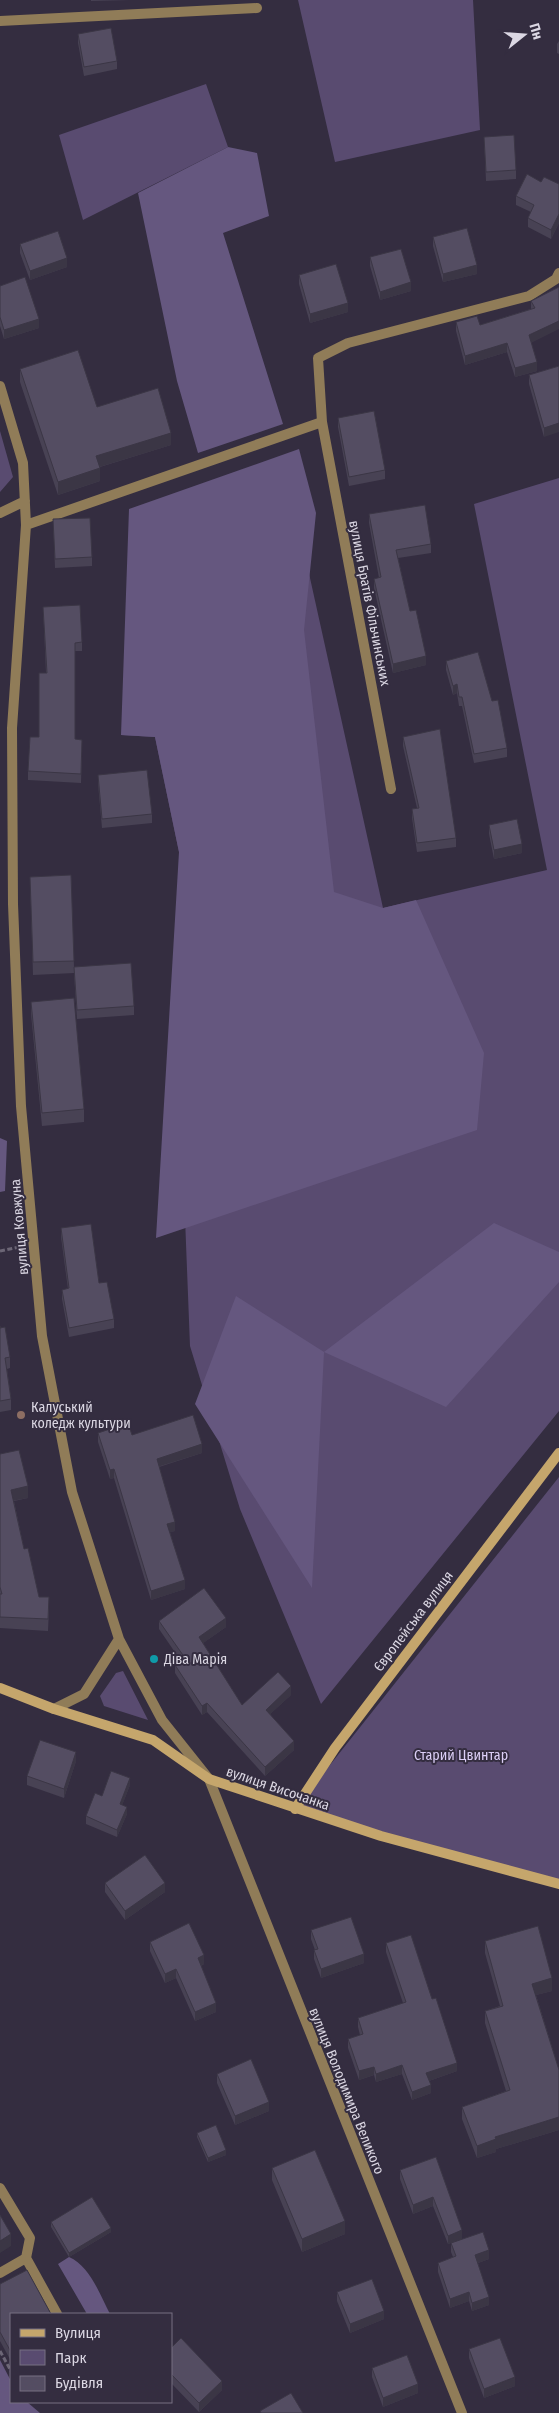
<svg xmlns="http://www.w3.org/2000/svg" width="559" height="2413" viewBox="0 0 559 2413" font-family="'Fira Sans Condensed',sans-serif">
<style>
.green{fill:#594b70}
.forest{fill:#65577f}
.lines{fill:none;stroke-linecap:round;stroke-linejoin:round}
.path{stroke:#6c6676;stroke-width:3;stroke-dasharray:5 2.5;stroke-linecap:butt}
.lane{stroke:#907c58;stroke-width:10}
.street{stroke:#907c58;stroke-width:10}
.secondary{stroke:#c5a66c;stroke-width:10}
.wall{fill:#484254}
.shaded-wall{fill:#3b3645}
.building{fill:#544d62;stroke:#3b3645}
.education-dot{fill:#8d6e63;stroke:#342d40;stroke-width:2}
.culture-dot{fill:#0f9aa8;stroke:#342d40;stroke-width:2}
.labels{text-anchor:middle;stroke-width:4;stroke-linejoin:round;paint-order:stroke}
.street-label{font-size:14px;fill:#dbd7e3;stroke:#342d40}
.poi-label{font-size:14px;fill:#dbd7e3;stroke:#342d40;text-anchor:start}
.park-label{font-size:14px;fill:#dccff7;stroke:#342d40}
</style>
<rect width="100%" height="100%" fill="#342d40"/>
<path class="green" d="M298 0H473L480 130 335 162Z
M206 84 228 147 83 220 59 135Z
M0 431 13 477 0 492Z
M287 474 383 908 547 870 474 504 559 478V1411L321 1704 240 1509 190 1346 178 1038 179 852 155 737 121 735Z
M559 1477V1883L295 1809Z
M123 1671 148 1720 104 1706 100 1696 116 1673Z"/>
<path class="forest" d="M228 147 257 153 269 216 223 233 283 424 198 453 177 381 138 193Z
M299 449 316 513 304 630 334 892 383 908 416 900 484 1053 477 1130 156 1238 179 852 155 737 121 735 129 509Z
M0 1138 7 1141 5 1191 0 1192Z
M494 1223 559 1252V1282L446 1407 324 1352 312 1588 195 1404 236 1296 324 1352Z
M69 2257C90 2266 100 2295 110 2314H87L58 2264Z
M0 2360 11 2381V2402H27L40 2413H0Z"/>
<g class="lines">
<path class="path" d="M0 1251 19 1247
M0 2351 11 2371"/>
<path class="lane" d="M0 21 257 8
M0 2188 30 2238 26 2258 0 2273
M26 2258 57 2314"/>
<path class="street" d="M0 386 23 463 26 525 12 728 13 904 21 1106 42 1336 72 1492 119 1639 162 1720 209 1779 462 2413
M0 513 25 501
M26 525 322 422
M391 789 322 422 318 358 348 343 529 296 556 279 559 273
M54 1709 84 1694 119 1639"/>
<path class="secondary" d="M0 1688 54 1709 153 1740 209 1779 381 1836 559 1884
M295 1809 335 1748 559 1453"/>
</g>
<path class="wall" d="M91 0H130L91 1Z
M78 34 117 61V69L84 76 78 43Z
M559 41V54L557 53V44Z
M484 137 516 170V179L486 181Z
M541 182 559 184V223L551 239 528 227V218L531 212 516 205V196Z
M433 237 477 274 443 282 433 246Z
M20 244 67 267 30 280 20 253Z
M370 257 411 291 380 300 370 266Z
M299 275 348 312 310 323 299 284Z
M0 286 39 328 4 339 0 326Z
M559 287 531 343 537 371 515 377 507 352 465 365 456 331V322L480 325 531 309V301Z
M559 366 544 437 529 384V375Z
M20 369 97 407 171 445 100 467V481L58 495 20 382Z
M338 418 385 470V479L349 486 338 427Z
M369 514 431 544V553L398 558 410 611 426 665 393 673 374 588V579L379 578 369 523Z
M53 519 92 557V566L55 568Z
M43 607 82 642V651H75V739L82 749 81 783 28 780V771L39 737 46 673Z
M446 661 507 748V757L474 763 462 706H459L457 693 453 695 446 670Z
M403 737 456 838V847L417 852 412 818V809L417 808 403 746Z
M98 775 152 814V823L102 828 98 783Z
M489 825 522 853 494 859 489 834Z
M71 875 74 967 134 1006V1015L77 1019 74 973 33 975 30 877Z
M31 1002 84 1109V1122L42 1126 31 1014Z
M61 1228 114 1319V1328L69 1337 62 1299V1290L68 1289 61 1237Z
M0 1326 10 1357V1368L7 1369 11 1399V1410L0 1412Z
M98 1433 132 1435 202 1453 159 1467 175 1531 170 1532 185 1589 151 1600 114 1478 110 1479 98 1442Z
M0 1454 28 1498 14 1501 24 1549 39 1597 49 1609 48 1631 0 1628Z
M159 1621 226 1627 203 1643 242 1705 291 1695 270 1714 294 1750 265 1776 207 1712 202 1715 175 1673V1665L181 1661 159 1629Z
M76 1761 64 1798 27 1785V1776Z
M130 1785 122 1805 127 1814 117 1837 86 1824V1816Z
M105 1883 165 1892 125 1920 105 1892Z
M311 1930 364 1963 321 1978 314 1959V1950H315L311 1939Z
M485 1941 552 1991 536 1995 559 2070V2130L496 2149V2152L477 2158 462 2119V2107L506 2091 485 2023V2011L500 2006 485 1953Z
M150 1942 204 1964 201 1966 216 2012 195 2021 176 1978 165 1983 150 1951Z
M386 1943 432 1999 457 2071 429 2081 431 2093 412 2100 402 2074 376 2082 374 2075 359 2080 348 2048V2039L360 2035 358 2027V2018L403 2003 386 1952Z
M217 2074 269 2111 235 2125 217 2083Z
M197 2133 226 2155 208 2162 197 2137Z
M436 2157 462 2239 448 2244 433 2206 413 2214 400 2179V2170Z
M272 2168 345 2234 302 2252 272 2180Z
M51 2222 111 2232 69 2257 51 2227Z
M451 2243 489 2259 478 2263 489 2305 472 2311 469 2301 450 2308 438 2272V2263L453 2257 451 2252Z
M0 2284 11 2314V2361L0 2341Z
M337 2292 384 2319 350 2333 337 2301Z
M171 2348 222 2390 199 2412 171 2383Z
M469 2349 515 2386 484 2398 469 2358Z
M372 2368 418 2393 383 2407 372 2377Z"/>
<path class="shaded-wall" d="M559 214V223L551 239V230Z
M67 258V267L30 280V271Z
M477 265V274L443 282V274Z
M411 282V291L380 300V292Z
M348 303V312L310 323V314Z
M39 319V328L4 339V330Z
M559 321V329L529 344V335Z
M507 343V352L465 365V356Z
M537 362V371L515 377V368Z
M559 423V432L544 437V428Z
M171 433V445L96 468V456Z
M100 468V481L58 495V482Z
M426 656V665L393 673V664Z
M457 684V693L453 695V686Z
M522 844V853L494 859V850Z
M202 1444V1453L157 1467V1459Z
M114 1469V1478L110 1479V1470Z
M28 1486V1498L11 1501V1490Z
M175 1522V1531L167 1533V1524Z
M185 1580V1589L151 1600V1591Z
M226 1618V1627L199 1646V1637Z
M291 1686V1695L266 1718V1710Z
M207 1703V1712L202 1715V1706Z
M294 1741V1750L265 1776V1767Z
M76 1752V1761L64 1798V1789Z
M130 1778V1785L120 1811V1804Z
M127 1807V1814L117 1837V1830Z
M165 1883V1892L125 1920V1911Z
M364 1954V1963L321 1978V1969Z
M204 1955V1964L198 1967V1958Z
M176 1969V1978L165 1983V1974Z
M552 1978V1991L532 1996V1984Z
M216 2003V2012L195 2021V2012Z
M457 2063V2071L426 2082V2073Z
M402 2065V2074L376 2082V2074Z
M374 2067V2075L359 2080V2071Z
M431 2085V2093L412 2100V2092Z
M269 2102V2111L235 2125V2116Z
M559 2117V2130L496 2149V2152L477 2158V2146L495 2137Z
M226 2150V2155L208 2162V2158Z
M433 2197V2206L413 2214V2205Z
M345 2221V2234L302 2252V2239Z
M111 2228V2232L69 2257V2253Z
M462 2230V2239L448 2244V2236Z
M11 2234V2246L0 2253V2241Z
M489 2250V2259L475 2264V2255Z
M469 2292V2301L450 2308V2299Z
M489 2297V2305L472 2311V2303Z
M384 2311V2319L350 2333V2324Z
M515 2377V2386L484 2398V2389Z
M222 2381V2390L199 2412V2403Z
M418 2384V2393L383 2407V2398Z"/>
<path class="building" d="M111 28 117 61 84 67 78 34Z
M514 135 516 170 486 172 484 137Z
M527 174 541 182 544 177 559 184V214L551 230 528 218 534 205 516 196Z
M467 228 477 265 443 274 433 237Z
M58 231 67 258 30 271 20 244Z
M401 249 411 282 380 292 370 257Z
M336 264 348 303 310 314 299 275Z
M25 277 39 319 4 330 0 317V286Z
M559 287V321L529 335 537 362 515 368 507 343 465 356 456 322 477 316 480 325 535 308 531 301Z
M78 350 97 407 158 388 171 433 96 456 100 468 58 482 20 369Z
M559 366V423L544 428 529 375Z
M374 411 385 470 349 477 338 418Z
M425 505 431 544 396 550 410 611 416 610 426 656 393 664 374 579 381 577 369 514Z
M90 518 92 557 55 559 53 519Z
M80 605 82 642 75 643V739L82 740 81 774 28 771 30 737H39V673H47L43 607Z
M478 652 492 701 498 700 507 748 474 754 462 697H459L457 684 453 686 446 661Z
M440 729 456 838 417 843 412 809 419 808 403 737Z
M147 770 152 814 102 819 98 775Z
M517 819 522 844 494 850 489 825Z
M71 875 74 961 33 962 30 877Z
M131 963 134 1006 77 1010 74 967Z
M74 998 84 1109 42 1113 31 1002Z
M91 1224 99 1283 107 1282 114 1319 69 1328 62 1290 69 1288 61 1228Z
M0 1326V1328L5 1327 10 1357 5 1358 11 1399 0 1401Z
M193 1415 202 1444 157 1459 175 1522 167 1524 185 1580 151 1591 114 1469 110 1470 98 1433 128 1423 132 1435Z
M19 1450 28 1486 11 1490 24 1549 28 1548 39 1597H49L48 1619 0 1617V1594H2L0 1587V1454Z
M204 1588 226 1618 199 1637 242 1705 278 1672 291 1686 266 1710 294 1741 265 1767 207 1703 202 1706 175 1665 185 1658 159 1621Z
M40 1740 76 1752 64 1789 27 1776Z
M111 1771 130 1778 120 1804 127 1807 117 1830 86 1816 95 1793 102 1796Z
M145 1855 165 1883 125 1911 105 1883Z
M351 1917 364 1954 321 1969 314 1950 318 1949 311 1930Z
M189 1923 204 1955 198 1958 216 2003 195 2012 176 1969 165 1974 150 1942Z
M538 1926 552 1978 532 1984 559 2070V2117L495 2137 496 2139 477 2146 462 2107 510 2090 485 2011 503 2006 485 1941Z
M411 1935 432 1999 436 1998 457 2063 426 2073 431 2085 412 2092 402 2065 376 2074 374 2067 359 2071 348 2039 363 2034 358 2018 406 2002 386 1943Z
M251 2059 269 2102 235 2116 217 2074Z
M216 2125 226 2150 208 2158 197 2133Z
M315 2150 345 2221 302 2239 272 2168Z
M436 2157 462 2230 448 2236 433 2197 413 2205 400 2170Z
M92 2197 111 2228 69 2253 51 2222Z
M0 2215 11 2234 0 2241Z
M483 2232 489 2250 475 2255 489 2297 472 2303 469 2292 450 2299 438 2263 456 2256 451 2243Z
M27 2270 51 2314H11V2352L0 2332V2284Z
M372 2279 384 2311 350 2324 337 2292Z
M181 2338 222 2381 199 2403 171 2374V2348Z
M500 2338 515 2377 484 2389 469 2349Z
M407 2355 418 2384 383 2398 372 2368Z
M291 2393 303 2413H261L260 2411Z"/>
<circle class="education-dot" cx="21" cy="1415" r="5"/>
<circle class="culture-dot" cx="154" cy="1659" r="5"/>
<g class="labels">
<g class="street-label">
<text transform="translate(370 603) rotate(79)" y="5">вулиця Братів Фільчинських</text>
<text transform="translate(19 1227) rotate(-95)" y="5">вулиця Ковжуна</text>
<text transform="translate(413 1621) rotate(-53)" y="5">Європейська вулиця</text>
<text transform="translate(278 1788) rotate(19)" y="5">вулиця Височанка</text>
<text transform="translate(347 2091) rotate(68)" y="5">вулиця Володимира Великого</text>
</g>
<g class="poi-label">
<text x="31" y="1412">Калуський<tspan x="31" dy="16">коледж культури</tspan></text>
<text x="164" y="1664">Діва Марія</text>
</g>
<g class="park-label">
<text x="461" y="1760">Старий Цвинтар</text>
</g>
</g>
<rect x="10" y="2313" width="162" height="90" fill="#342d40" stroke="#777181"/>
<rect x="20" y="2329" width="25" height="8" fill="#c5a66c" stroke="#777181"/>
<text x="55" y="2338" font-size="15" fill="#dbd7e3">Вулиця</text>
<rect x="20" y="2350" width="25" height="15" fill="#594b70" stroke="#777181"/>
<text x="55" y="2363" font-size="15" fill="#dbd7e3">Парк</text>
<rect x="20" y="2376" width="25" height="15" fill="#544d62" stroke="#777181"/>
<text x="55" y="2388" font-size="15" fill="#dbd7e3">Будівля</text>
<g transform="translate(524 35) rotate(73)" stroke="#342d40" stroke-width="4" paint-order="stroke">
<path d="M0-4L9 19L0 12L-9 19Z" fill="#dbd7e3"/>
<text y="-8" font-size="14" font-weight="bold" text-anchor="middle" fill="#dbd7e3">Пн</text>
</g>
</svg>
